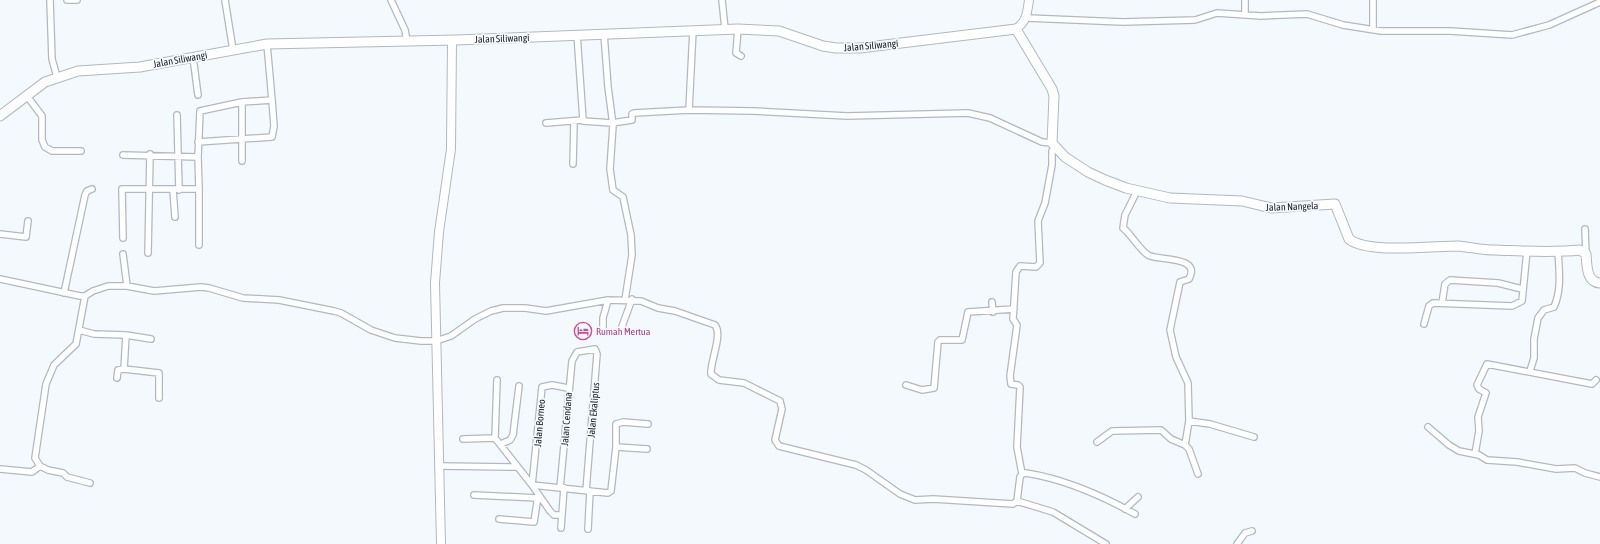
<svg xmlns="http://www.w3.org/2000/svg" width="1600" height="544" viewBox="0 0 1600 544" font-family="'Asap Condensed',sans-serif">
<style>
.lines{fill:none;stroke-linecap:round;stroke-linejoin:round}
.street-casing{stroke:#b1b8c1;stroke-width:8}
.secondary-casing{stroke:#b1b8c1;stroke-width:10}
.primary-casing{stroke:#b1b8c1;stroke-width:11}
.street{stroke:#fff;stroke-width:5.5}
.secondary{stroke:#fff;stroke-width:8}
.primary{stroke:#fff;stroke-width:9}
.labels{text-anchor:middle;stroke-width:3.5;stroke-linejoin:round;paint-order:stroke}
.street-label{font-size:10px;fill:#222529;stroke:#f4f9fe}
.hotel-label{font-size:10px;fill:#b23c85;stroke:#f4f9fe;text-anchor:start}
</style>
<rect width="100%" height="100%" fill="#f4f9fe"/>
<g class="lines">
<defs>
<path id="street" d="M50 0 52 59 57 77
M67 0H77
M225 0 233 50
M391 0 405 30 407 41
M722 0 725 29
M1245 0V15
M1027 18 1123 22 1195 20 1217 13 1261 16 1307 14 1343 25 1381 31H1450L1512 35 1549 25 1600 2
M738 29 736 53 741 56
M1373 29V0
M604 34 608 87 613 125 610 169 613 190 623 197 631 235 632 255 625 300
M193 57 198 95
M27 96 42 116V140L45 147 52 151H81
M242 102V161
M689 110 693 30
M177 115 179 190
M583 121 612 123 632 120V114L634 113 689 110 753 111 847 116 968 113 990 118 1042 142 1052 143
M546 123 583 120 577 34
M198 142 272 137 274 126 272 100
M123 155 198 157
M573 164 574 122
M199 189V245
M173 190 175 217
M1137 191 1125 215 1123 228C1132 235 1138 248 1148 255 1156 261 1202 255 1189 279L1180 282 1170 330 1176 357 1188 383 1189 421 1185 445
M1585 229 1586 254
M0 234 26 237 28 221
M123 238 122 189H199L198 157 200 111 242 102 272 100 267 44
M148 253 150 154
M123 254 127 286
M0 279 80 296H85L93 291 108 286H127L154 291 201 287 209 288 243 298 279 300 334 311 341 313 371 330 395 338 421 341H436L451 336 475 319 491 311 503 308H525L546 311 608 300 641 301 658 308 675 311 715 325C723 335 710 361 711 374L719 380 744 383 780 401 782 409 775 440 779 446 856 465 866 470 900 494 915 500 933 499 1013 504 1017 501 1020 477 1022 474 1026 473C1064 479 1101 495 1135 514
M64 293 85 195 87 191 92 189
M992 302 993 312
M1442 303 1445 284 1450 280 1498 283 1522 289
M1424 324 1429 306 1433 303 1512 306 1522 301 1527 251
M603 329V318L608 300
M79 330 94 334 126 335 124 369 118 370 117 378
M620 332 632 299
M126 335 151 339
M124 369 159 373V398
M1530 371 1534 358V339L1538 318 1544 310 1554 307C1562 289 1559 270 1558 251
M906 385 922 390 934 388 938 342 940 340H962L968 312 1014 309
M1189 421 1210 424 1254 437
M1428 427 1449 445 1459 451 1479 455 1487 460 1517 462 1556 469 1575 468 1585 473 1600 477
M495 438 532 485 550 511 554 515H562
M495 438 497 380
M463 439 495 438
M1097 442 1112 431 1161 430 1171 439 1185 445 1189 449 1198 474
M501 444 510 440 513 435 519 386
M616 447 647 449
M1475 454 1479 431 1478 417 1486 393 1479 389 1477 385 1487 364 1592 384 1596 380
M40 466 35 458 46 384 54 365 76 344 85 296
M440 466 516 467
M0 469 32 472 40 466 48 470 63 473 67 477 90 483
M1022 474 1017 447 1020 387 1018 385 1011 384 1010 376 1017 325 1013 319 1016 272 1020 266 1036 267 1040 263 1038 221 1045 203 1052 165V151L1055 147
M532 485 608 493 611 491 616 447V424L623 422 648 424
M532 485 542 387 552 385 568 388
M560 488 572 361 577 352 595 349 597 354 586 491
M474 495 537 498
M1017 501 1053 512 1106 544
M1125 509 1138 497
M499 519 534 522 538 496
M561 528 564 488
M588 529 590 491
M1237 544 1245 533 1252 531"/>
<path id="secondary" d="M1016 29C1027 21 1027 13 1029 0
M441 544 435 283 439 232 451 149 452 40"/>
<path id="primary" d="M0 116 45 82 78 71 140 67 267 44 456 40 738 29 779 31 823 46 836 48H860L1016 29 1052 89 1054 96 1052 143 1065 157 1088 172 1105 180 1126 188 1170 198 1242 201 1271 208 1335 204 1349 239C1367 254 1433 246 1458 246 1470 247 1482 250 1494 250 1523 251 1552 253 1580 250L1586 254C1587 265 1586 282 1600 283"/>
</defs>
<use href="#street" class="street-casing"/>
<use href="#secondary" class="secondary-casing"/>
<use href="#primary" class="primary-casing"/>
<use href="#street" class="street"/>
<use href="#secondary" class="secondary"/>
<use href="#primary" class="primary"/>
</g>
<defs>
<symbol id="hotel-ring" viewBox="-11 -11 22 22"><circle r="9.5" fill="#f4f9fe" stroke="#d1479c" stroke-width="1.5"/><path d="M-6-4.5h1.5V1H6V5H4.5V3h-9V5H-6ZM-4 0a1.8 1.8 0 1 1 3.6 0ZM.5 0V-2.5h3Q6-2.5 6 0Z" fill="#d1479c"/></symbol>
</defs>
<g fill-rule="evenodd">
<use href="#hotel-ring" x="573" y="321" width="20" height="20"/>
</g>
<g class="labels">
<g class="street-label">
<text transform="translate(502 38) rotate(-2)" y="4">Jalan Siliwangi</text>
<text transform="translate(871 45) rotate(-5)" y="4">Jalan Siliwangi</text>
<text transform="translate(180 59) rotate(-10)" y="4">Jalan Siliwangi</text>
<text transform="translate(1292 206) rotate(-2)" y="4">Jalan Nangela</text>
<text transform="translate(593 410) rotate(-85)" y="4">Jalan Ekaliptus</text>
<text transform="translate(566 419) rotate(-86)" y="4">Jalan Cendana</text>
<text transform="translate(539 423) rotate(-85)" y="4">Jalan Borneo</text>
</g>
<g class="hotel-label">
<text x="596" y="335">Rumah Mertua</text>
</g>
</g>
</svg>
